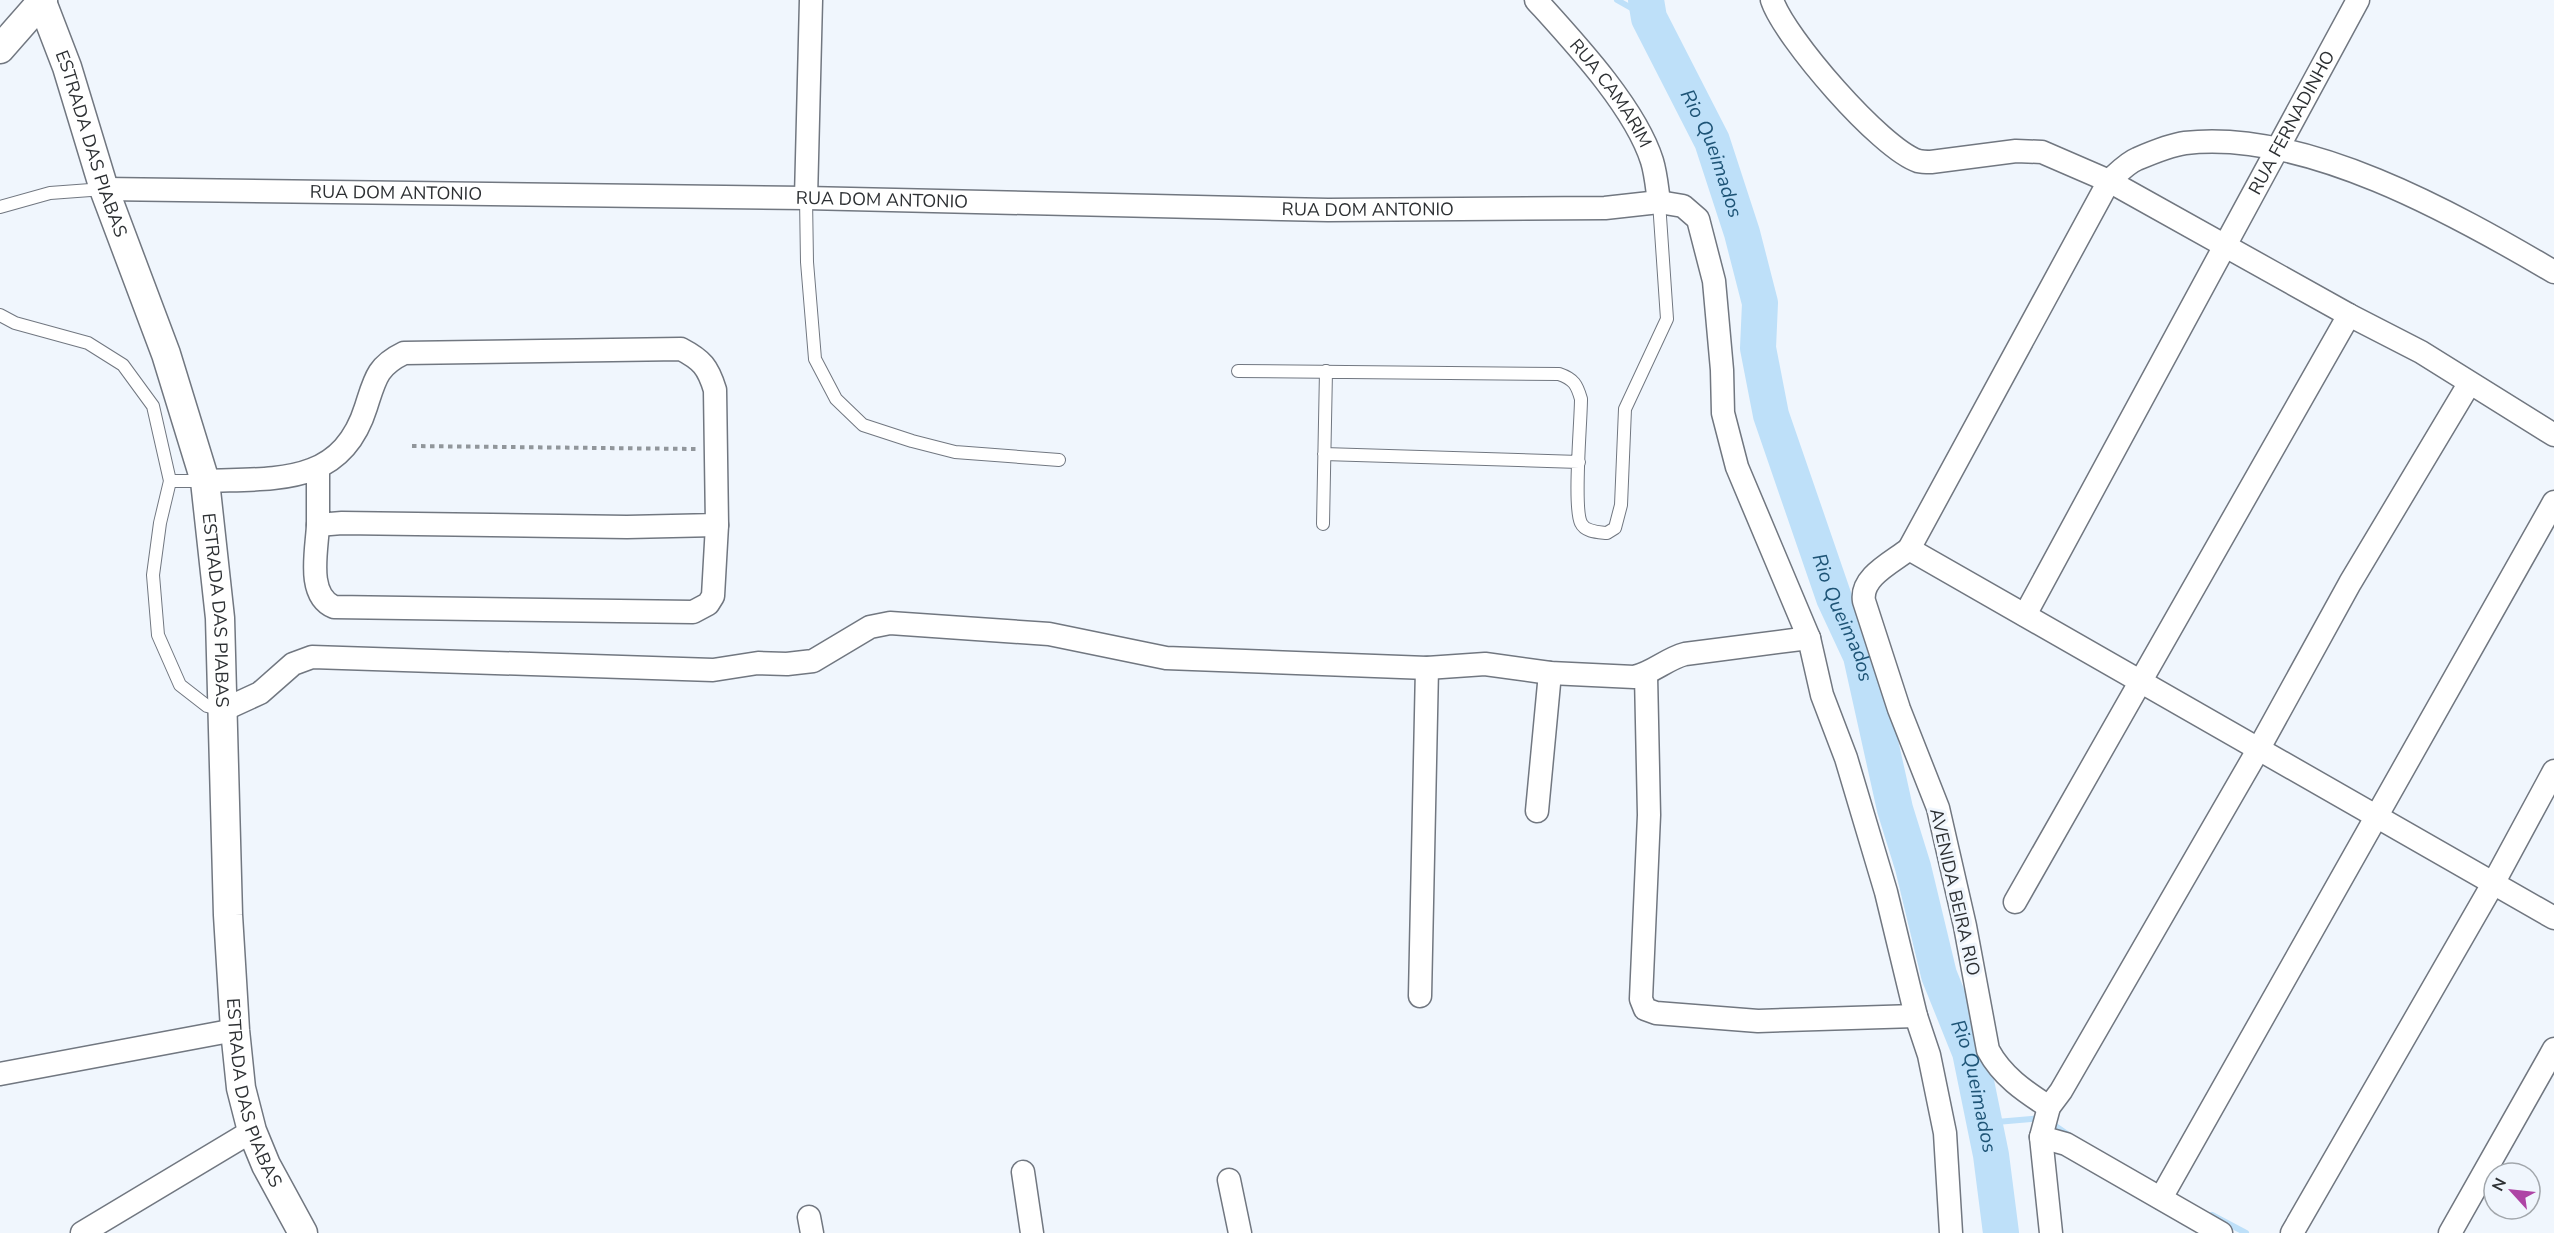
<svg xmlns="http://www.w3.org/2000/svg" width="2554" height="1233" viewBox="0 0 2554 1233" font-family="'Nunito Sans',sans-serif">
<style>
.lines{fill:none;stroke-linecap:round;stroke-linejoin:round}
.stream{stroke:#bee0f9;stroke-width:6}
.river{stroke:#bee0f9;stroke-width:36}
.service-casing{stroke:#717780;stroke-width:14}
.minor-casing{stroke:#717780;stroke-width:25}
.tertiary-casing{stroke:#717780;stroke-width:31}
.path{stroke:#91969b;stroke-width:4;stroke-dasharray:4.5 4.5;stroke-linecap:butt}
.service{stroke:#fff;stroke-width:12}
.minor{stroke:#fff;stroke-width:22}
.tertiary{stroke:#fff;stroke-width:28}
.labels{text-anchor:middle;stroke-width:6;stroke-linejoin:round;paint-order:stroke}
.street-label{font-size:18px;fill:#2d3033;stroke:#f0f6fd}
.water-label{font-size:20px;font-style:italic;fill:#1e5476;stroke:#f0f6fd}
</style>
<rect width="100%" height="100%" fill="#f0f6fd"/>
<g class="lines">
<path class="stream" d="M1617 0 1649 18
M1985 1123 2042 1118
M2051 1123 2070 1136
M2212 1215 2246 1233"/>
<path class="river" id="s1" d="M1646 0 1649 18 1712 141 1742 233 1760 303 1758 348 1771 415 1834 598 1861 656 1895 809 1913 867 1939 975 1970 1052 1991 1155 2001 1233"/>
<defs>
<path id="service" d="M806 198 807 262 815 359 836 399 863 425 912 441 955 452 1059 460
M0 207 50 193 104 189
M0 315 15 323 88 343 123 365 153 406 170 481 160 523 153 575 158 635 180 685 207 706 223 710
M1238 371 1559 374C1574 379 1577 385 1581 399 1581 422 1573 507 1581 523 1585 532 1598 532 1607 533L1615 528 1621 505 1625 409 1667 319 1659 202
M1324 454 1579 462
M170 481H205
M1323 524 1326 371"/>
<g id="minor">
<path id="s2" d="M1536 0C1574 42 1635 107 1652 161 1656 174 1657 188 1659 202"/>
<path d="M1772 0C1784 37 1881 149 1918 161 1922 162 1927 162 1931 162L2016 151 2042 152 2109 181 2349 315 2421 352 2554 435"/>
<path id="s3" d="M104 189 806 198 1328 210 1605 208 1659 202 1683 206 1698 219 1714 281 1722 370 1723 413 1737 467 1809 638 1822 695 1846 758 1886 892 1916 1016 1929 1055 1945 1133 1951 1233"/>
<path d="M806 198 811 0"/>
<path d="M205 481C275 478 341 487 366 407 375 379 377 366 404 353L681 349C702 360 708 367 715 390L717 525 627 527 342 523 318 525V469"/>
<path d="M318 525C317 550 306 595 334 607L693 612 708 604 713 596 717 525"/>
<path d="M1909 549 2109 181C2117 174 2127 163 2137 159 2151 153 2170 145 2185 143 2304 129 2454 213 2554 272"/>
<path id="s4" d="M2025 615 2358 0"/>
<path d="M1646 675 1649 815 1641 999 1645 1009 1656 1013 1758 1021 1916 1016"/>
<path d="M223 710 260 693 293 664 312 657 713 670 758 663 787 664 813 661 870 627 890 623 1049 634 1166 658 1427 668 1485 664 1550 673 1634 677C1653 673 1666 659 1685 654L1809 638"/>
<path d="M1537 811 1550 673"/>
<path d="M2015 902 2349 315"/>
<path d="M1420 996 1427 668"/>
<path d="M0 1074 235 1030"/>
<path d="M2049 1107C2024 1091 2002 1076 1988 1050L1965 926 1938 808 1899 709 1864 601C1860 577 1893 562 1909 549L2554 918"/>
<path d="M2041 1137 2066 1144 2221 1233"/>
<path d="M1023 1172 1032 1233"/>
<path d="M1229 1180 1240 1233"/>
<path d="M2161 1198 2554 502"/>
<path d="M809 1217 812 1233"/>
<path d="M82 1233 252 1131"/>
<path d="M2051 1233 2041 1137 2049 1107 2061 1091 2258 750 2350 583 2469 384"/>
<path d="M2292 1233 2494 882 2554 771"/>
<path d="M2450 1233 2554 1049"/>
</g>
<g id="tertiary">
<path id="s5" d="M42 2 67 67 104 189 166 354 205 481 220 618 228 915 235 1030 241 1088 252 1131 266 1165 303 1233"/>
<path d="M0 49 43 0"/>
</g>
</defs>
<use href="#service" class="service-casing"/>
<use href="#minor" class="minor-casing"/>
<use href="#tertiary" class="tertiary-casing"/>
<path class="path" d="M412 446 696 449"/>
<use href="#service" class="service"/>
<use href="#minor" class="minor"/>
<use href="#tertiary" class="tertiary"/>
</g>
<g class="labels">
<g class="street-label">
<text dy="6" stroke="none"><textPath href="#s2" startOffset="120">RUA CAMARIM</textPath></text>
<text dy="6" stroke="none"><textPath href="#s4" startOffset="560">RUA FERNADINHO</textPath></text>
<text dy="6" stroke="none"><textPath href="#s5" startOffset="150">ESTRADA DAS PIABAS</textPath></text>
<text dy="6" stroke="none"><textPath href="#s3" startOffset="292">RUA DOM ANTONIO</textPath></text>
<text dy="6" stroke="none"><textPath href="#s3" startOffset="778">RUA DOM ANTONIO</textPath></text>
<text dy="6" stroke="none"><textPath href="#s3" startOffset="1264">RUA DOM ANTONIO</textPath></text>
<text dy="6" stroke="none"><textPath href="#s5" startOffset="636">ESTRADA DAS PIABAS</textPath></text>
<text transform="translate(1955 892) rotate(77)" y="6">AVENIDA BEIRA RIO</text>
<text dy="6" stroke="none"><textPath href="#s5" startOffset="1122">ESTRADA DAS PIABAS</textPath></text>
</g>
<g class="water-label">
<text dy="7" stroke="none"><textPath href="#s1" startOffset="168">Rio Queimados</textPath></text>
<text dy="7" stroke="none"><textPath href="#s1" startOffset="654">Rio Queimados</textPath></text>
<text dy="7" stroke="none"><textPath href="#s1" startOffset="1142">Rio Queimados</textPath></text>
</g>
</g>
<g transform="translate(2512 1191) rotate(297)"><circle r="28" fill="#f0f6fd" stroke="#a2a7ac" stroke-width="1.5"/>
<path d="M0-4.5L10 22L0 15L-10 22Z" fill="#ae44a5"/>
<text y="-9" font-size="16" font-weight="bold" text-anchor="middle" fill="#2d3033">N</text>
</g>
</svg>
